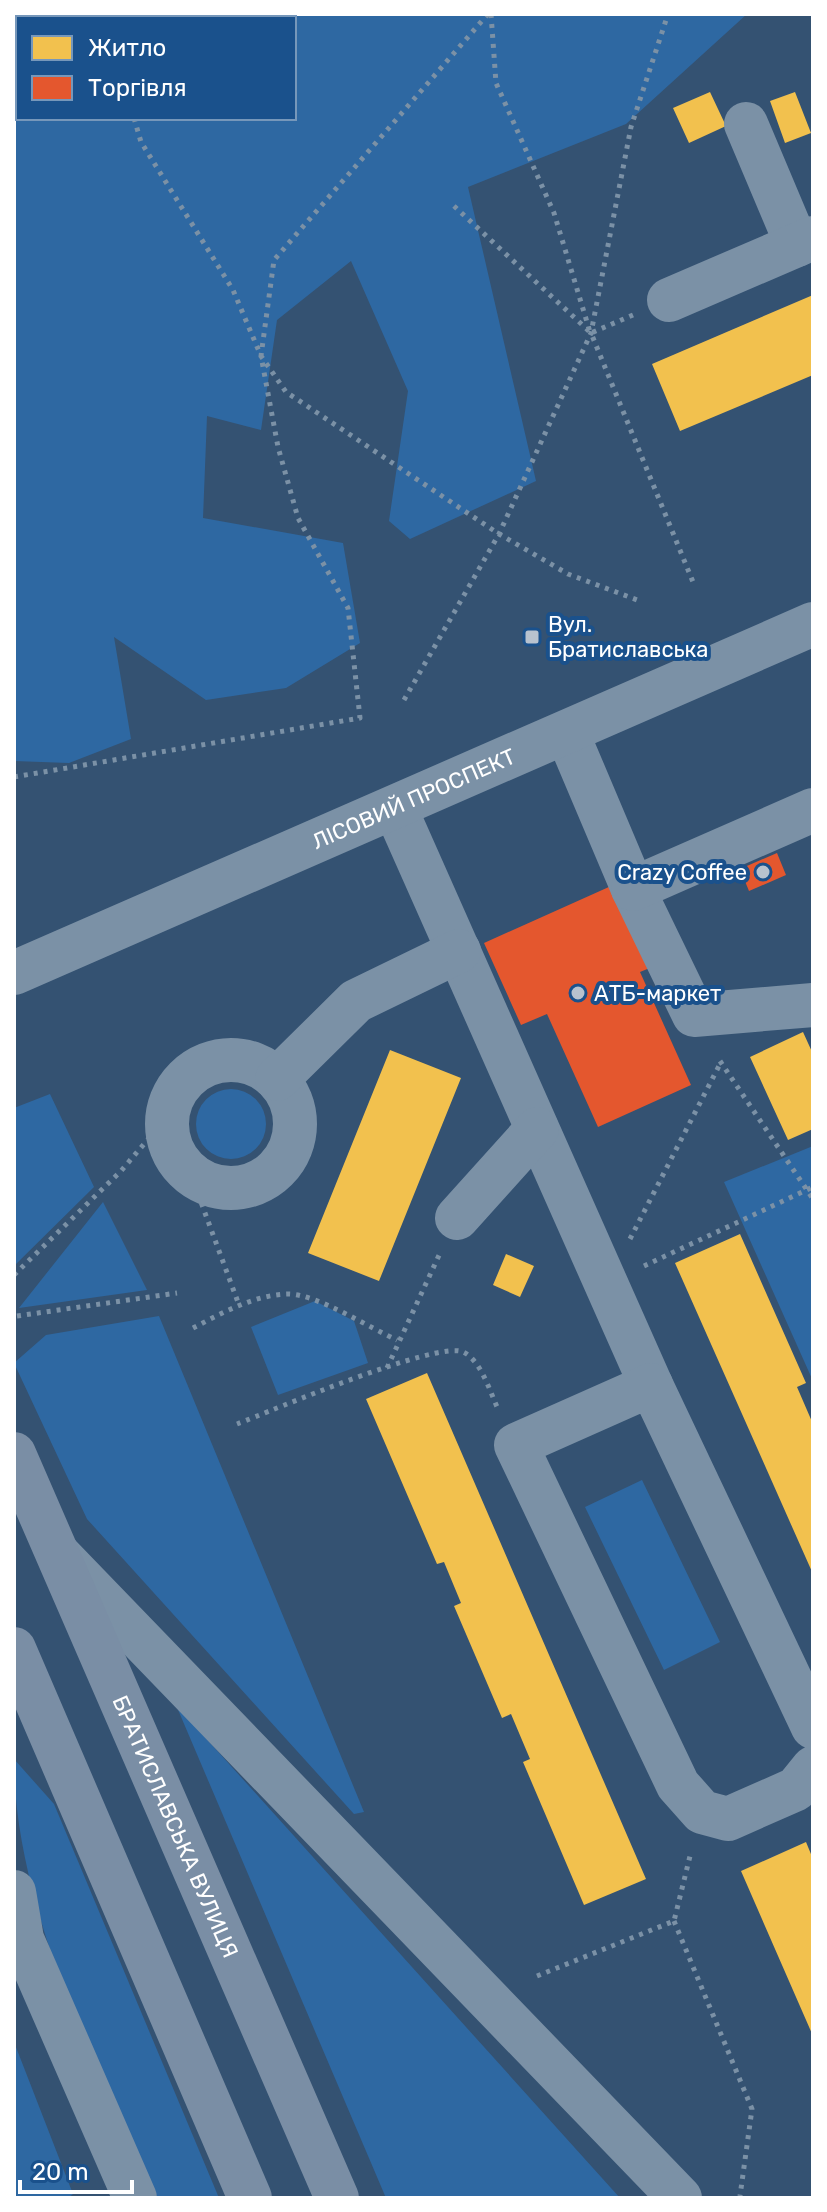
<svg xmlns="http://www.w3.org/2000/svg" width="827" height="2212" viewBox="0 0 827 2212" font-family="Rubik,sans-serif">
<style>
.green{fill:#2e68a2;fill-rule:evenodd}
.homes{fill:#f2c14e}
.shops{fill:#e4572e}
.lines{fill:none;stroke-linecap:round;stroke-linejoin:round}
.path{stroke:#7b91a6;stroke-width:5;stroke-dasharray:4 6;stroke-linecap:butt}
.minor{stroke:#7b91a6;stroke-width:44}
.major{stroke:#7a8ea5;stroke-width:44}
.poi-dot{fill:#b8c2ce;stroke:#1a518c;stroke-width:3}
.labels{text-anchor:middle;stroke-width:8;stroke-linejoin:round;paint-order:stroke}
.poi-label{font-size:22px;fill:#fff;stroke:#1a518c;text-anchor:start}
.street-label{font-size:22px;fill:#fff;stroke:#1a518c}
</style>
<rect width="100%" height="100%" fill="#345272"/>
<path class="green" d="M14 14H747L626 124 468 187 536 481 410 539 389 521 408 391 351 261 277 320 261 430 207 416 203 518 343 543 360 643 286 688 206 700 114 637 131 739 69 763 14 761ZM18 18H294V118H18Z
M196 1124a35 35 0 1 1 70 0a35 35 0 1 1-70 0Z
M50 1094 94 1187 14 1266V1108Z
M813 1146V1381L724 1182Z
M103 1202 147 1290 19 1308Z
M315 1301 354 1321 368 1363 278 1395 251 1327Z
M159 1316 364 1812 354 1814 87 1519 14 1363 46 1335Z
M642 1480 720 1642 664 1670 585 1507Z
M176 1705 620 2198H386Z
M14 1759 54 1804 219 2198H150C96 2065 14 1904 14 1759Z
M14 2042 73 2194 68 2198H14Z"/>
<path class="homes" d="M710 92 726 126 689 143 673 108Z
M795 92 811 133 785 143 770 101Z
M813 295V375L680 431 652 364Z
M803 1032 813 1054V1129L788 1140 750 1057Z
M390 1050 461 1078 379 1281 308 1253Z
M740 1234 806 1383 797 1387 813 1424V1574L675 1263Z
M506 1254 534 1266 520 1297 493 1285Z
M427 1373 646 1879 584 1905 523 1762 530 1759 511 1714 502 1718 454 1606 461 1603 444 1562 437 1564 366 1399Z
M806 1842 813 1859V2036L741 1871Z"/>
<path class="shops" d="M777 853 786 875 749 891 740 869Z
M620 882 657 965 640 972 691 1085 598 1127 547 1014 521 1025 484 943Z"/>
<g class="lines">
<path class="path" d="M64 14 69 18
M491 14 496 83 554 213 590 332
M23 18 24 14
M14 45 18 33
M134 118 141 142 233 290 261 356 286 392 499 534 568 574 640 601
M454 206 590 332
M633 315 591 333 693 582
M404 700 499 534 591 333 631 127 668 14
M14 777 360 718 348 608 298 518 278 447 261 356 274 260 488 14
M720 1061 813 1199
M191 1175 239 1305
M630 1239 721 1062
M644 1266 813 1187
M14 1275 121 1171 167 1117
M17 1316 177 1293
M193 1328C222 1313 254 1295 287 1294 315 1293 370 1328 397 1340
M387 1368 441 1251
M237 1424C271 1411 438 1340 463 1352 481 1360 490 1392 498 1409
M674 1921 752 2109 740 2196
M537 1976 674 1921 691 1852"/>
<g class="minor">
<path d="M746 124 797 245"/>
<path d="M669 300 813 238"/>
<path d="M567 733 633 889 694 1015 813 1005"/>
<path d="M395 808 651 1385"/>
<path d="M633 889 813 810"/>
<path id="s1" d="M14 973 813 624"/>
<circle cx="231" cy="1124" r="64"/>
<path d="M277 1079 356 1001 459 951"/>
<path d="M457 1218 537 1129"/>
<path d="M59 1555 680 2198"/>
<path d="M813 1727 651 1385 516 1445 678 1785 702 1812 728 1819 796 1789 813 1768"/>
<path d="M14 1892 22 1939 135 2198"/>
</g>
<g class="major">
<path id="s2" d="M14 1454 337 2198"/>
<path d="M14 1649 250 2198"/>
</g>
</g>
<g class="poi-dot">
<rect x="524" y="629" width="16" height="16" rx="4"/>
<circle cx="763" cy="872" r="8"/>
<circle cx="578" cy="993" r="8"/>
</g>
<g class="labels">
<g class="poi-label">
<text x="548" y="632">Вул.<tspan x="548" dy="25">Братиславська</tspan></text>
<text x="747" y="880" text-anchor="end">Crazy Coffee</text>
<text x="594" y="1001">АТБ-маркет</text>
</g>
<g class="street-label">
<text dy="8" stroke="none"><textPath href="#s1" startOffset="436">ЛІСОВИЙ ПРОСПЕКТ</textPath></text>
<text dy="8" stroke="none"><textPath href="#s2" startOffset="406">БРАТИСЛАВСЬКА ВУЛИЦЯ</textPath></text>
</g>
</g>
<rect width="827" height="2212" fill="none" stroke="#ffffff" stroke-width="32"/>
<rect x="16" y="16" width="280" height="104" fill="#1a518c" stroke="#7697ba" stroke-width="2"/>
<rect x="32" y="36" width="40" height="24" fill="#f2c14e" stroke="#7697ba" stroke-width="2"/>
<text x="88" y="56" font-size="24" fill="#ffffff">Житло</text>
<rect x="32" y="76" width="40" height="24" fill="#e4572e" stroke="#7697ba" stroke-width="2"/>
<text x="88" y="96" font-size="24" fill="#ffffff">Торгівля</text>
<path d="M20 2180v12h112v-12" fill="none" stroke="#ffffff" stroke-width="4"/>
<text x="32" y="2180" font-size="24" fill="#ffffff" stroke="#1a518c" stroke-width="6" paint-order="stroke">20 m</text>
</svg>
